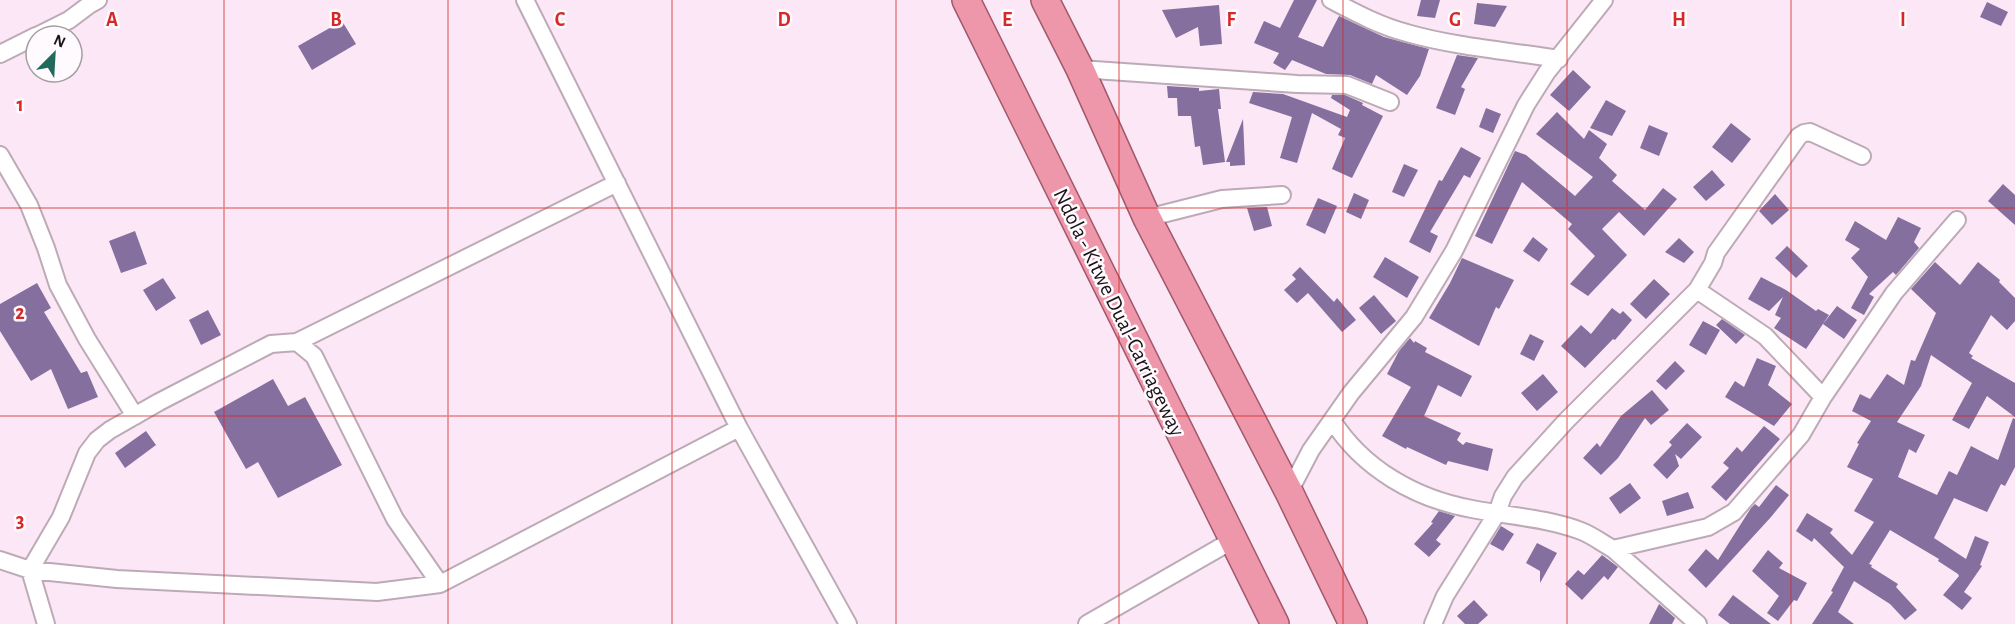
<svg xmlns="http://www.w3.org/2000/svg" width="2015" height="624" viewBox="0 0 2015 624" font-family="'Alegreya Sans',sans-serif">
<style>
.building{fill:#846f9f}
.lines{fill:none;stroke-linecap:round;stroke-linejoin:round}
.minor-casing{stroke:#bdaab7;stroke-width:20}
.trunk-casing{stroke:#a1586a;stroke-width:30}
.minor{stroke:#fff;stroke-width:16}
.trunk{stroke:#ee97ab;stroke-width:27}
.grid{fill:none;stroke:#d62828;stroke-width:1.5;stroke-opacity:0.55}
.labels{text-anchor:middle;stroke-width:5;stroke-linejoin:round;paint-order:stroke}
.street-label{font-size:22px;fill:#191318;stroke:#fefafd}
.grid-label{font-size:20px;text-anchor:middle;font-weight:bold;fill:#d62828;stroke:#fefafd;stroke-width:5;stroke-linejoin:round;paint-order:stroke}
</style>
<rect width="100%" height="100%" fill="#fce7f6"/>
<path class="building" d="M1294 0H1317L1298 37 1323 47 1339 16 1384 37 1429 49 1420 76 1407 95 1376 75 1372 84 1350 75 1326 74 1292 60 1285 70 1273 63 1279 53 1254 43 1264 21 1280 28Z
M1421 0H1440L1435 18 1417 16Z
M1987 2 2008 12 2001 26 1980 17Z
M1477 3 1507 6 1495 27 1474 24Z
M1219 5 1222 44 1200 46 1198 27 1176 38 1162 10Z
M342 21 356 44 312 70 298 46Z
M1457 55 1478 58 1461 87 1465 89 1455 115 1436 108Z
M1573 70 1591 87 1569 111 1550 95Z
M1167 86 1199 88V91L1219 89 1221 109H1218L1225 162 1203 165 1200 146 1195 147 1191 116H1178L1177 98H1168Z
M1253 92 1283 94 1347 117 1350 110 1331 98 1332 95H1345L1363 103 1362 105 1383 116 1352 178 1332 169 1345 138 1338 135 1341 129 1312 113 1297 163 1280 158 1292 117 1249 103Z
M1606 100 1626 111 1612 136 1590 128Z
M1486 108 1501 114 1493 133 1479 127Z
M1557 112 1584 139 1589 130 1607 144 1599 158 1617 175 1612 181 1645 210 1663 188 1677 199 1644 236 1619 212 1602 229 1627 255 1588 296 1570 284 1595 256 1568 229 1572 224 1522 182 1492 244 1475 236 1515 151 1526 155 1575 196 1593 177 1536 134Z
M1243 119 1245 165 1230 166V162H1226Z
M1731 123 1751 139 1732 163 1712 147Z
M1649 125 1668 133 1659 156 1640 148Z
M1461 147 1481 158 1470 178 1464 175 1430 232 1438 236 1430 253 1409 242 1439 180 1442 181Z
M1404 164 1418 170 1404 197 1392 192Z
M1712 170 1725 185 1706 201 1693 187Z
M2003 184 2015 195V225L1988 201Z
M1354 193 1369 200 1361 219 1346 212Z
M1775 194 1789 210 1772 225 1759 211Z
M1318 198 1337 206 1325 234 1306 225Z
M1267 207 1272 226 1254 231 1247 208Z
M1898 217 1921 228 1914 242 1919 248 1896 275 1893 272 1869 294 1874 297 1864 315 1851 308 1868 277 1851 258 1860 249 1845 240 1855 221 1886 240Z
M135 231 147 264 121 273 109 241Z
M1533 237 1548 249 1539 262 1523 251Z
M1679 238 1694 252 1684 263 1665 252Z
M1787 246 1808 266 1796 278 1775 258Z
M1385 257 1419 277 1407 298 1373 277Z
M1462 258 1514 280 1499 309 1496 307 1479 346 1429 318 1450 283Z
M1935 262 1960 285 1978 262 2000 280 1999 282 2015 298V321L2007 330 1991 315 1969 353 1973 356 1971 358 2015 383V417L1987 396 1969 429 1952 420 1972 383 1931 355 1921 386 1897 422 1925 435 1916 453 1909 449 1898 477 1937 495 1949 471 1957 475 1971 446 1998 460 2013 418 2015 419V467L2005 486 2001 484 1987 512 1954 498 1934 538 1966 559 1975 536 1989 542 1980 565 1982 566 1964 592 1972 598 1962 610 1943 595 1959 576 1958 574 1938 561 1939 559 1890 530 1869 564 1872 565 1871 567 1898 584 1896 587 1917 610 1905 620 1890 604 1854 581 1838 612 1854 624H1812L1833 592 1831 591 1844 567 1814 538 1812 542 1796 531 1807 513 1833 529 1830 533 1852 555 1874 522 1854 511 1873 479 1847 467 1859 444 1857 443 1871 421 1852 411 1860 394 1870 399 1887 374 1904 385 1911 360 1915 361 1936 313 1911 289Z
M1300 267 1334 302 1337 298 1356 320 1342 332 1308 293 1297 303 1284 290 1296 279 1292 275Z
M1761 277 1786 290 1816 311 1818 309 1829 315 1806 349 1774 328 1781 318 1775 315 1783 297 1769 311 1748 299Z
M163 278 176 298 156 311 143 290Z
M1654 279 1670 294 1646 319 1630 304Z
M37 283 51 308 44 312 81 373 87 371 98 397 68 409 51 369 31 381 0 331V304Z
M1374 295 1396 321 1381 334 1359 308Z
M1837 306 1857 320 1844 339 1823 324Z
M1612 308 1620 314 1623 311 1632 320 1615 340 1613 339 1585 368 1561 346 1581 325 1591 334Z
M208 310 221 335 201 345 189 320Z
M1722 319 1745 335 1736 344 1716 325Z
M1703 321 1720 330 1706 355 1689 345Z
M1530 334 1544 341 1534 361 1520 354Z
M1410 338 1414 343 1415 341 1427 348 1425 352 1472 376 1461 397 1438 385 1424 416 1461 433 1457 440 1463 445 1466 442 1493 449 1488 471 1448 461 1446 465 1407 447 1406 449 1382 436 1411 387 1387 374 1399 351Z
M1757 358 1776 366 1768 385 1792 404 1774 426 1725 397 1735 381 1744 387Z
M1675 361 1685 371 1666 390 1656 381Z
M1543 374 1558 392 1537 411 1521 393Z
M273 379 288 406 305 397 342 465 278 498 258 462 246 469 214 412Z
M1652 390 1669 410 1651 425 1645 418 1618 458 1601 475 1583 458 1597 443 1600 447 1621 416Z
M1687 423 1702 437 1681 459 1675 454 1679 466 1667 479 1653 465 1672 445 1669 442Z
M1764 426 1780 439 1726 501 1711 487 1729 468 1723 463 1737 447 1742 452Z
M146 431 156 445 125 468 115 453Z
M1630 483 1641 498 1620 514 1609 498Z
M1776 485 1789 495 1771 517 1706 588 1688 570 1706 549 1718 560 1751 508 1755 504 1759 507Z
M1688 492 1694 508 1667 516 1662 501Z
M1439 511 1455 516 1436 540 1441 544 1429 557 1414 544 1433 523 1431 522Z
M1501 526 1514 534 1503 551 1490 544Z
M1537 543 1557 553 1540 583V571L1526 563Z
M1768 550 1783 563 1779 568 1807 583 1797 601 1794 600 1778 621 1767 613 1779 596 1752 571Z
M1602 555 1618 567 1608 580 1604 576 1582 600 1565 584 1578 570 1584 575Z
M1733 595 1771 624H1730L1718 615Z
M1474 600 1488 615 1478 624H1465L1457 616Z
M1659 604 1675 618 1672 624H1649Z"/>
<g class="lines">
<defs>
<path id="minor" d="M525 0 739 428 848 624
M1331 0C1356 13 1380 26 1407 33 1456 47 1509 51 1559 59
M37 36 69 20 89 5 98 0
M0 54 36 36
M1080 69 1297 84 1347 85 1390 102
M0 155 29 205 46 248 58 285 87 339 135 416
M1147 218 1222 199 1282 195
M1697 290 1765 336 1823 397
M297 342 617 183
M1332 420C1363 469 1416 499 1472 509 1508 516 1547 518 1581 531 1592 535 1602 543 1613 549L1698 624
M1289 492 1311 450 1351 393 1414 317 1454 251 1526 105 1547 72 1604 0
M1613 549 1708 527 1734 512 1801 435 1823 397 1894 293 1957 220
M0 560 30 570 117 579 377 592 440 584 739 428
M46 624 30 570 61 517 87 453 97 440 110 430 159 402 271 344 297 342 314 356 395 519 440 584
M1087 624 1233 540
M1433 624 1445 596 1497 513 1503 496 1515 477 1566 421 1697 290 1713 263 1716 253 1799 136 1804 133 1810 132 1862 156"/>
<path id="trunk" d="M966 0 1275 624
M1045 0 1080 69 1147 218 1289 492 1353 624"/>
</defs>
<use href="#minor" class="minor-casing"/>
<use href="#trunk" class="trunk-casing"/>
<use href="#minor" class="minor"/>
<use href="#trunk" class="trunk"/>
</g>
<path class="grid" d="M224 0V624M448 0V624M672 0V624M896 0V624M1119 0V624M1343 0V624M1567 0V624M1791 0V624M0 208H2015M0 416H2015"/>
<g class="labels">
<g class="street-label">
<text transform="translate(1120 312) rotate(64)" y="8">Ndola - Kitwe Dual-Carriageway</text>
</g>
</g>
<g class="grid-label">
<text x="112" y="26">A</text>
<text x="336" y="26">B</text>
<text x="560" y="26">C</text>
<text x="784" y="26">D</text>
<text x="1007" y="26">E</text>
<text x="1231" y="26">F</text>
<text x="1455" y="26">G</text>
<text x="1679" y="26">H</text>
<text x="1903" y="26">I</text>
<text x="20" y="111">1</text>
<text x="20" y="319">2</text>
<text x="20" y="527">3</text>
</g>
<g transform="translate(54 54) rotate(24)"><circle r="28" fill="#fefafd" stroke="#a29ea1" stroke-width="1.5"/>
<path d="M0-4.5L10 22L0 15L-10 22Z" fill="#236a5e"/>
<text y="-9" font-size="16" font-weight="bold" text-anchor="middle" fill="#191318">N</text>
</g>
</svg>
